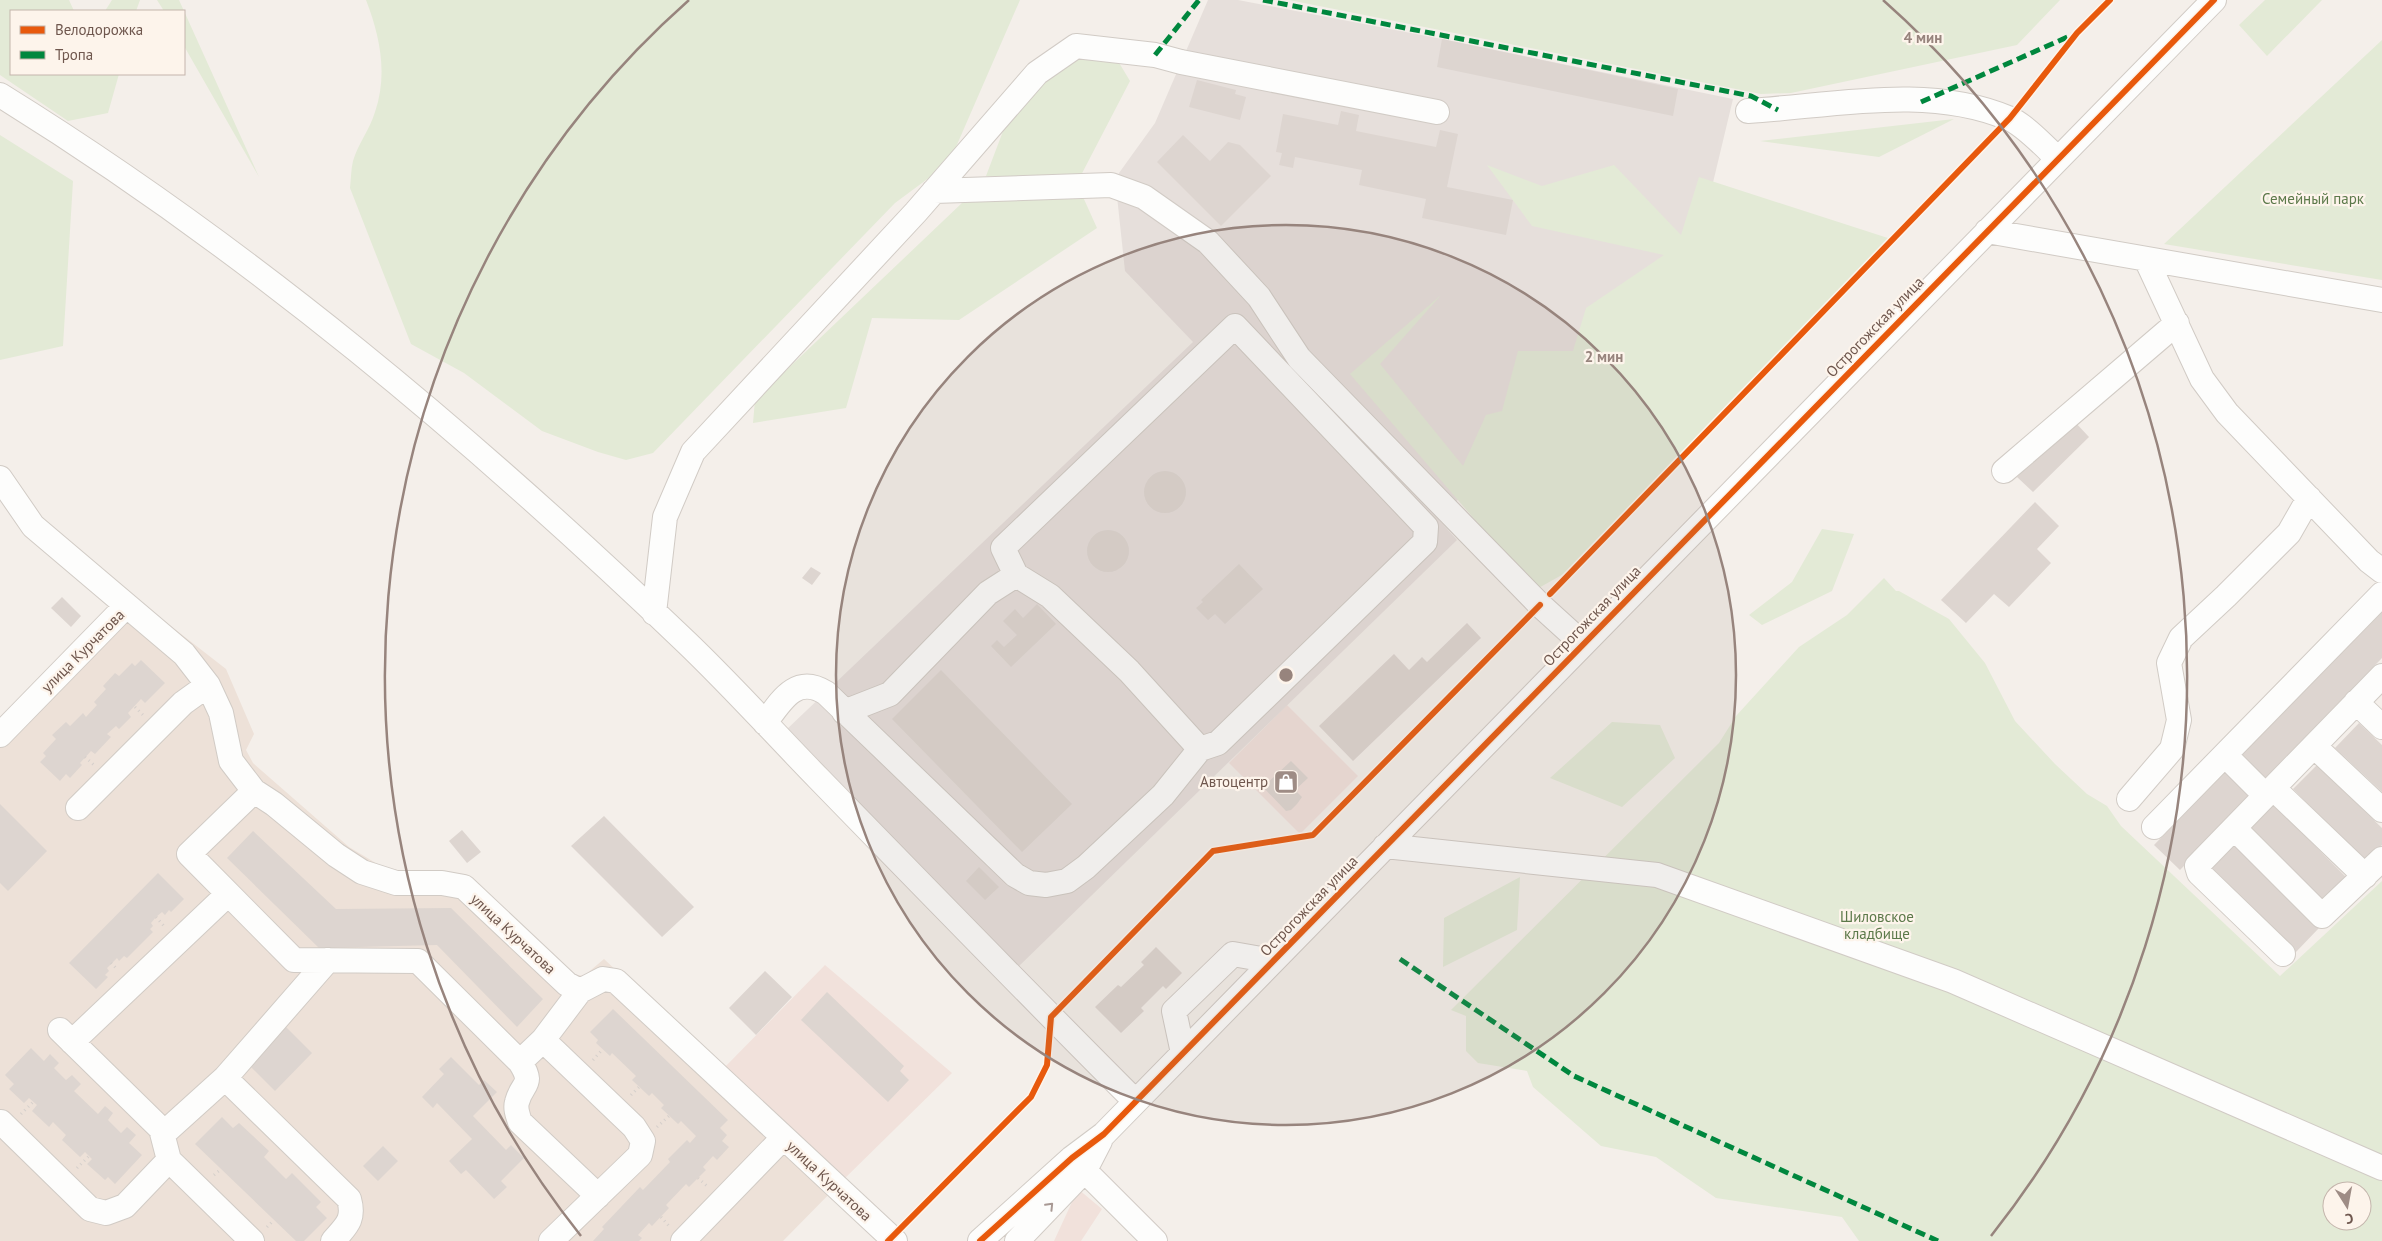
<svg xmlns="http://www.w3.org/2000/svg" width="2382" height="1241" viewBox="0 0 2382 1241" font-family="'PT Sans',sans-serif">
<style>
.residential{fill:#ede1d8}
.commercial{fill:#f1e1db}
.industrial{fill:#e6dfdb}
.green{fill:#e3ead6;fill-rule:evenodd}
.building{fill:#ddd5d0}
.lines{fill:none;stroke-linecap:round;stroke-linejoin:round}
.minor-casing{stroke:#d1cbc5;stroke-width:26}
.path{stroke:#d5cfcb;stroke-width:3;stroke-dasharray:1 4;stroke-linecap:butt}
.minor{stroke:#fdfdfc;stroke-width:24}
.quiet{stroke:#00873e;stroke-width:5;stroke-dasharray:10 5;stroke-linecap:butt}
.cycleway-casing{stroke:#fdf4eb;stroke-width:9}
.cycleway{stroke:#e8590c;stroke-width:6}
.oneway{stroke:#a89994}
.ring{fill:none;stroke:#97847d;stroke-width:2.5}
.labels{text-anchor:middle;stroke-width:4.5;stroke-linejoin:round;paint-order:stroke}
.park-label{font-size:15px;fill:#5c794a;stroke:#fdf4eb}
.street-label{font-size:15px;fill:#6f574e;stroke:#fdf4eb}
.poi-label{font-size:15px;fill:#6f574e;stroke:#fdf4eb;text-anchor:end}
.centre{fill:#97847d;stroke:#fdf4eb;stroke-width:2.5}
.ring-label{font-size:15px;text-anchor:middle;font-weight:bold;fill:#97847d;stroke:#fdf4eb;stroke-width:4.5;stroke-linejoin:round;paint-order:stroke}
</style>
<rect width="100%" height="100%" fill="#f4efea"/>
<path class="residential" d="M127 592 226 669 254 734 246 750 253 763 349 847 384 868 465 880 565 973 584 976 604 959 841 1182 783 1241H0V720Z"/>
<path class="commercial" d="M1287 705 1358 776 1300 834 1229 763Z
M825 965 952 1073 841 1182 723 1069Z
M1078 1189 1102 1209 1081 1241H1054Z"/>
<path class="industrial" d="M1208 0H1238L1442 39 1733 99 1699 241 1439 520 1457 540 1017 968 785 731 1193 342 1125 271 1116 187 1119 173 1155 123Z"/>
<path class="green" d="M0 0H69L74 11H11V74H119L108 113 68 121 0 75Z
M112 0H140L136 11H105Z
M157 0H179L259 177 184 46V11H164Z
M366 0H1020L949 163 895 203 653 453 626 460 598 452 542 431 464 373 411 344 350 188C351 179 351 169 353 161 358 144 370 129 375 112 388 74 380 36 366 0Z
M1289 0H2060L2017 45 1791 93 1761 94Z
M2265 0H2322L2267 56 2239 25Z
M2382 40V280L2164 244Z
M1115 56 1130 81 1078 181 986 176 1005 126 1065 61Z
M1954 119 1879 157 1760 141Z
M0 135 73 181 63 346 0 360Z
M1487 165 1542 186 1614 165 1681 235 1699 177 1891 239 1585 562 1535 590 1350 374 1441 295 1380 364 1463 466 1486 415 1502 411 1518 351H1573L1586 308 1664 255 1532 226Z
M1083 197 1097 228 959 320 872 318 846 408 753 423 755 400 963 202Z
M1822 529 1854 534 1832 591 1762 625 1749 615 1792 582Z
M1884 578 1896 591H1899L1949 619 1985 663 2015 721 2055 764 2087 794 2107 806 2121 826 2280 976 2382 881V1241H1859L1842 1217 1716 1198 1656 1157 1601 1146 1533 1087 1527 1071 1478 1063 1466 1051V1016L1451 1010 1719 743 1736 716 1799 647 1847 615ZM2332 1191H2362V1221H2332Z
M1612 722 1660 725 1675 758 1622 807 1550 778Z
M1520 877 1517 930 1443 967 1444 918Z"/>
<path class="building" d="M1442 39 1678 89 1673 116 1437 67Z
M1197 80 1236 90 1235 94 1246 97 1240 120 1189 107Z
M1341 111 1359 115 1356 131 1436 147 1440 130 1458 134 1447 187 1513 200 1506 235 1422 218 1426 199 1359 185 1362 170 1295 157 1293 168 1279 165 1282 153 1276 152 1283 114 1338 125Z
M1183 135 1210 161 1228 142 1240 145 1271 176 1221 226 1157 162Z
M2074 421 2089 437 2033 492 2017 477Z
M1144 492a21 21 0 1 1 42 0a21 21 0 1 1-42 0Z
M2035 502 2059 526 2037 549 2051 563 2009 607 1994 594 1966 623 1941 600Z
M1087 551a21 21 0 1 1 42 0a21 21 0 1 1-42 0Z
M1239 564 1263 589 1225 624 1215 614 1208 620 1196 608 1203 602 1201 600Z
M811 567 821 573 812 585 802 578Z
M62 597 81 616 71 627 51 608Z
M1037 604 1056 624 1011 667 991 646 997 640 1004 647 1017 635 1003 621 1015 609 1023 618Z
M2382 608V658L2265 778 2241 754Z
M1467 623 1481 638 1353 761 1319 726 1394 654 1409 670 1422 657 1427 662Z
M141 660 165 683 145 703 141 699 128 713 131 717 119 729 116 726 107 734 111 737 95 754 91 751 80 763 82 765 70 778 66 774 60 781 40 762 46 756 43 753 56 739 52 735 66 722 70 726 83 713 86 717 97 705 94 702 106 689 103 686 115 673 119 676 132 663 135 666Z
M941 670 1072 804 1022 852 892 719Z
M2359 723 2382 745V792L2335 748Z
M1291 761 1308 778 1295 790 1302 797 1297 804 1291 810 1286 811 1263 787Z
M2317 765 2382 828V845L2366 861 2293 789Z
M2225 772 2251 797 2180 870 2154 845Z
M0 804 47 851 8 891 0 883Z
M2273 804 2348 879 2322 905 2248 830Z
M604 816 694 907 662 937 571 846Z
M462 830 481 852 467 863 449 841Z
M253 831 336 909 451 908 543 999 517 1027 437 945 319 948 227 858Z
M2235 841 2319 928 2295 953 2208 869Z
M979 867 999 887 985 900 966 881Z
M158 873 184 899 171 912 169 910 165 915 162 912 156 917 151 923 153 926 150 929 153 932 127 958 124 956 119 961 117 958 107 968 109 971 105 975 108 977 96 989 69 963Z
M1156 947 1182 973 1166 989 1163 986 1141 1008 1144 1011 1121 1033 1095 1007 1118 985 1121 987 1144 965 1141 962Z
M765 971 792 997 756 1035 729 1008Z
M827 992 904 1066 900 1071 909 1080 888 1102 801 1020Z
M613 1009 728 1120 720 1128 727 1135 722 1141 729 1147 717 1160 713 1156 703 1167 706 1170 689 1187 686 1184 666 1205 669 1208 652 1226 649 1223 638 1235 642 1238 639 1241H593L604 1229 602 1227 640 1187 643 1190 670 1162 668 1159 687 1140 690 1143 696 1136 681 1121 678 1124 661 1108 664 1105 652 1093 649 1096 632 1080 636 1076 612 1053 610 1056 596 1043 598 1040 590 1032Z
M286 1027 312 1053 275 1091 249 1065Z
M31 1048 44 1061 50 1054 59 1063 54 1068 66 1080 72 1075 81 1084 74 1091 98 1114 105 1106 113 1113 108 1120 121 1133 127 1127 136 1135 129 1143 142 1155 115 1184 108 1177 105 1180 87 1164 92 1159 85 1152 80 1157 62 1140 66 1135 53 1122 49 1127 32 1111 37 1105 29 1098 24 1103 9 1089 14 1084 5 1075Z
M451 1057 479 1085 484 1080 497 1092 473 1116 506 1150 511 1145 524 1158 501 1181 507 1187 494 1199 466 1170 461 1174 449 1161 472 1139 437 1103 433 1108 422 1097 444 1074 439 1069Z
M222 1117 233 1128 239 1123 269 1151 264 1157 286 1179 292 1173 321 1202 316 1207 327 1218 304 1241H296L195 1144Z
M383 1146 398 1161 378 1181 363 1166Z"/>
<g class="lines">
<defs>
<path id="minor" d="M0 95C249 249 475 440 686 642 732 686 775 734 819 779 924 887 1029 995 1135 1101
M1748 111C1832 106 1927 84 2008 118 2024 124 2045 147 2058 159
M934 191 1111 185 1144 197 1208 242 1259 297 1299 358 1540 605 1583 644
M1987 231 2382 300
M2146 259 2202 379 2227 413 2369 561 2382 571
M2004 471 2177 323
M0 478 33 526 184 654 208 685 221 713 231 761 254 791 274 804 336 855 362 872 396 883H442L464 887 567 984 580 991 603 979 616 981 895 1241
M654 613 665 517 693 452 916 212 1037 73 1076 46 1155 55 1181 62 1437 112
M2356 702 2382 727
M844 712 890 694 988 593 1016 575 1050 596 1129 671 1200 749 1218 743 1425 542 1426 527 1235 326 1003 548 1016 575
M765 723C781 701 796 674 826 693L1015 875 1029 883 1046 885 1067 881 1086 867 1163 795 1200 749
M0 735 126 606
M2314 746 2382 810
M2225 755 2265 795
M2273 788 2365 876
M254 791 189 854 294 960 418 961 520 1062 543 1040
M2129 799 2172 749 2179 720 2169 663 2181 638 2226 596 2289 533 2309 498
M78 808 183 703 208 685
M2154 827 2382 594
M2234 828 2322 916 2382 859
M1385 846 1657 875 1953 981 2382 1168
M2283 954 2199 873 2197 866 2382 676
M60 1030 161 1129 169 1160 252 1241
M72 1042 228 894
M1183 1053 1174 1011 1233 954 1272 961
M520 1062C535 1086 522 1082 517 1102 515 1109 518 1116 520 1122L598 1196
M225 1078 328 960
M0 1123 1 1122 90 1209 106 1213 125 1206 169 1160
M163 1134 225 1078 349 1199C355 1220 346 1226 333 1241
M1073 1159 1155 1241
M551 1241 640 1155 643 1141 634 1127 543 1040 580 991
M683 1241 783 1138
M980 1241 1072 1158 1104 1134 2214 0
M1017 1241 1085 1170 1100 1141"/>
</defs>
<use href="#minor" class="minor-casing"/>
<path class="path" d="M135 707 143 715
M85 757 94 765
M156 917 164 926
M111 963 118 970
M593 1060 603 1049
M631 1095 639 1087
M21 1114 33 1102
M657 1127 669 1116
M77 1168 89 1156
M214 1175 221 1169
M698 1178 707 1186
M661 1217 669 1226
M267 1227 274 1220"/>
<use href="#minor" class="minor"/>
<path class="quiet" d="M1263 0 1751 96 1778 110
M1155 55 1199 0
M1921 102 2072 35
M1400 959 1574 1076 1938 1241"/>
<defs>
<path id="cycleway" d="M1550 594 2010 118 2077 33 2110 0
M888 1241 1031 1097 1047 1065 1051 1017 1213 851 1313 835 1540 605
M980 1241 1072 1158 1104 1134 2214 0"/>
</defs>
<use href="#cycleway" class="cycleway-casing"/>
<use href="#cycleway" class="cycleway"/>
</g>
<defs><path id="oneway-chevron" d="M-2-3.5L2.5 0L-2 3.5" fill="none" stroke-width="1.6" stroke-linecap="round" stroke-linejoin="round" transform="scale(1.25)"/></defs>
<use class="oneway" href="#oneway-chevron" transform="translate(1050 1206) rotate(-46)"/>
<circle cx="1286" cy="675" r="450" fill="#97847d" fill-opacity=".12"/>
<g class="ring">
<circle cx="1286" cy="675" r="450"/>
<path d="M581 1236A901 901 0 0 1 689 0M1883 0A901 901 0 0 1 1991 1236"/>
</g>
<defs>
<symbol id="shop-square" viewBox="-11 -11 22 22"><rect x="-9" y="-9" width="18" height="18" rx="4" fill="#9e8c85" stroke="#fdf4eb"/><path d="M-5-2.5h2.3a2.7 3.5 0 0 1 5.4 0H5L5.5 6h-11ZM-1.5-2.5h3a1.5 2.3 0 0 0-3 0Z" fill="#fff"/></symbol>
</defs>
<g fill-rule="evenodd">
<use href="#shop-square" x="1272" y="768" width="28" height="28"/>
</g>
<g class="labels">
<g class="park-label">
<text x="2313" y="204">Семейный парк</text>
<text x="1877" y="922">Шиловское<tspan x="1877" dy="17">кладбище</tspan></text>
</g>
<g class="street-label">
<text transform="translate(1875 327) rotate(-46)" y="5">Острогожская улица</text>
<text transform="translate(1592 616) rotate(-46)" y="5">Острогожская улица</text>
<text transform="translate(83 651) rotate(-45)" y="5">улица Курчатова</text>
<text transform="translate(1309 906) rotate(-46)" y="5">Острогожская улица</text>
<text transform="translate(513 934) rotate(43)" y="5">улица Курчатова</text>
<text transform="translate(829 1181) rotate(43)" y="5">улица Курчатова</text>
</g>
<g class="poi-label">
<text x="1268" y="787">Автоцентр</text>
</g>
</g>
<circle cx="1286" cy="675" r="8" class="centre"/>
<g class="ring-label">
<text x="1923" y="43">4 мин</text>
<text x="1604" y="362">2 мин</text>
</g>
<rect x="10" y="10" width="175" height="65" fill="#fdf4eb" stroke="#c4b5ac"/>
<rect x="20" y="26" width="25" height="8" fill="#e8590c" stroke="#c4b5ac"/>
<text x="55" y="35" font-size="15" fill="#6f574e">Велодорожка</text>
<rect x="20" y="51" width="25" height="8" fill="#00873e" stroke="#c4b5ac"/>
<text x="55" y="60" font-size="15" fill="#6f574e">Тропа</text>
<g transform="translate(2347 1206) rotate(169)"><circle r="24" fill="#fdf4eb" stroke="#c4b5ac"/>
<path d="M0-4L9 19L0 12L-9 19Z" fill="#9e8c85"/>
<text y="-8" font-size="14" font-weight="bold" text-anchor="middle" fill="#6f574e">С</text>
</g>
</svg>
